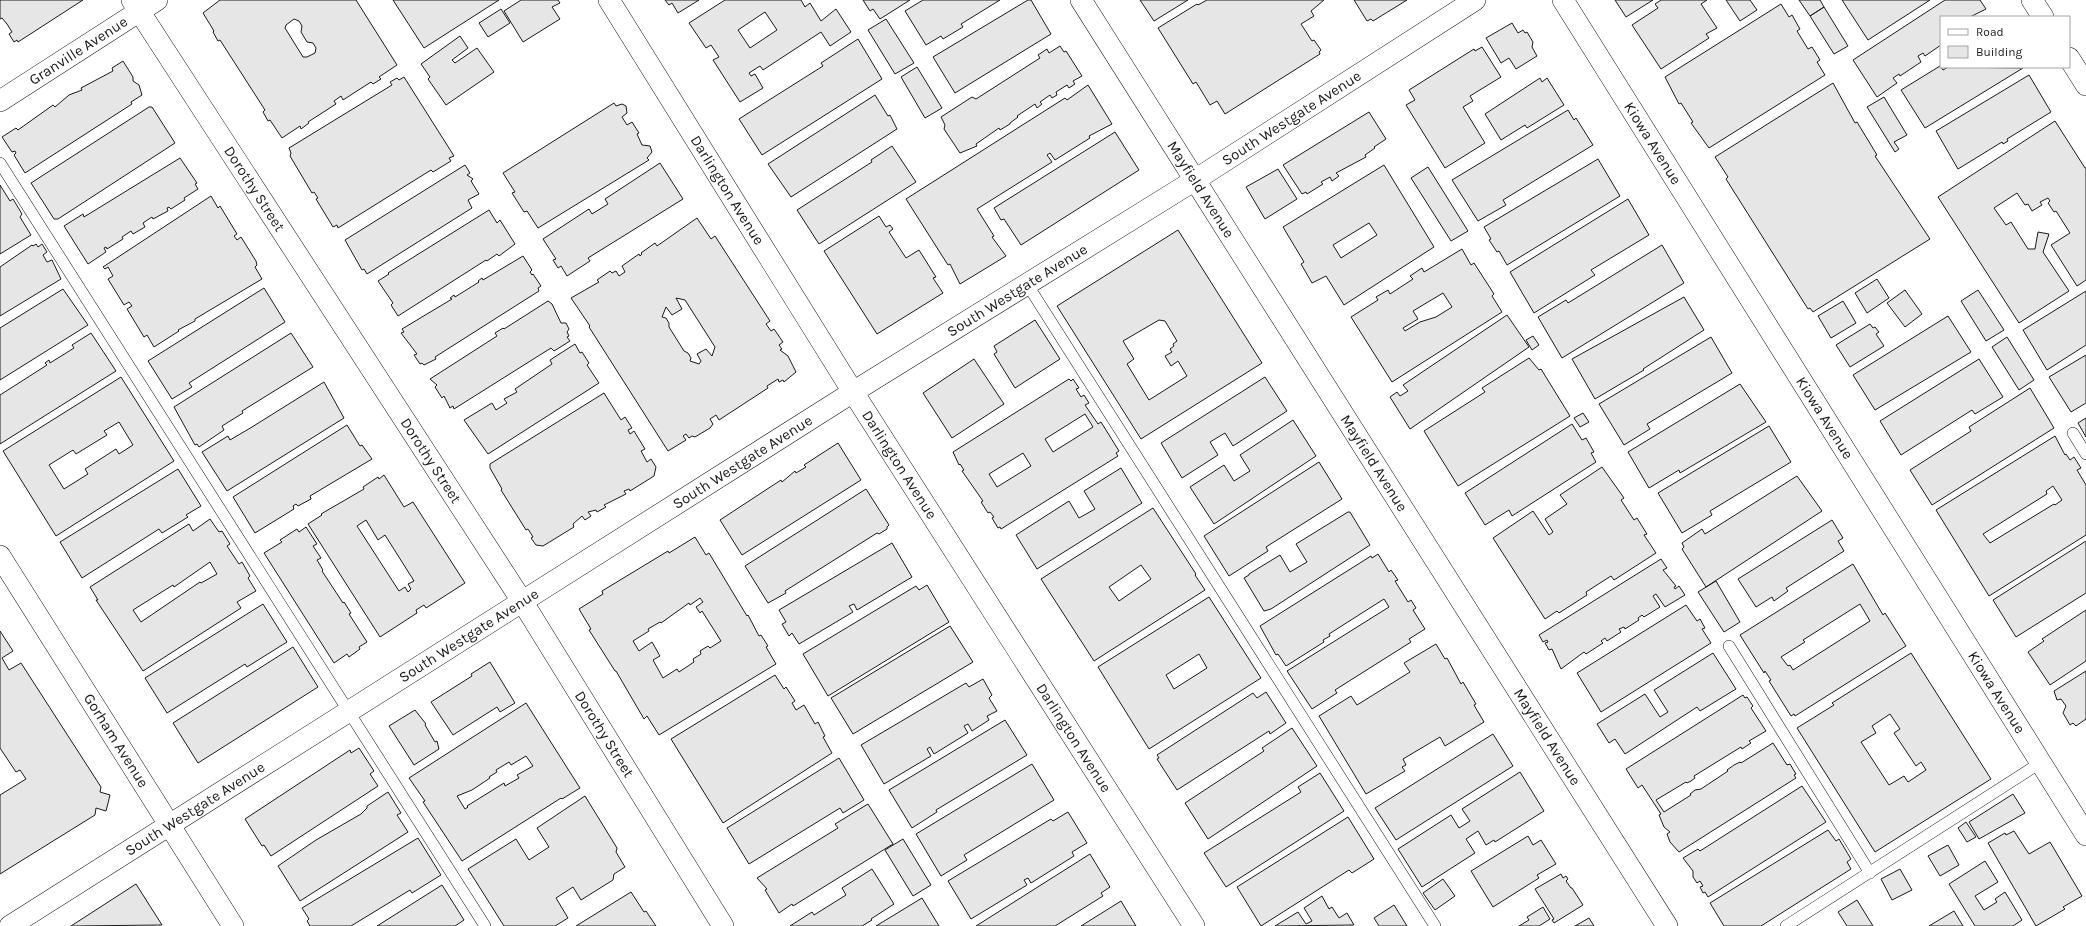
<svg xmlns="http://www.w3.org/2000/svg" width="2086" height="926" viewBox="0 0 2086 926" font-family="Karla,sans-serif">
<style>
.building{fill:#e6e6e6;stroke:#1a1a1a;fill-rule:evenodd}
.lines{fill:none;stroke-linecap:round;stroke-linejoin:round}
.service-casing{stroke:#1a1a1a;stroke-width:12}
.minor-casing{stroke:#1a1a1a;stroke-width:22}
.service{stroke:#fff;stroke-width:11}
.minor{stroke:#fff;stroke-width:21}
.labels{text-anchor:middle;stroke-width:3;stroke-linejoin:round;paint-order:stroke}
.street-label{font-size:15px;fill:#1a1a1a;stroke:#fff}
</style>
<rect width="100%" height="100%" fill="#fff"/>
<path class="building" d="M0 0H83L18 42 17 40 14 42 9 34 12 32 7 24 2 18 0 19Z
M220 0H356L397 65 379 77 381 79 373 84 371 82 343 100 341 96 334 101 336 104 308 122 309 123 301 129 300 126 282 138 270 120 268 121 263 112 265 110 220 40 218 41 213 32 214 31 203 13ZM294 19 299 21 302 26 301 32 307 42 313 43 316 48 315 53 307 57H303L285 28 286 25Z
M393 0H499L424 48Z
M521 0H558L560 3 552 7 560 19 523 42 504 11Z
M665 0H699L678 13 672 3 669 5Z
M725 0H801L805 7 810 3 821 21 836 9 851 32 830 46 821 32 763 70 760 66 749 73 751 76 755 74 763 88 740 102 713 60 719 57 711 45 706 48 689 23ZM765 12 777 30 750 48 738 30Z
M863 0H910L880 19 873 9 870 11Z
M923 0H1000L961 24 963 27 943 39 941 36 926 45 905 11Z
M1028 0H1031L1051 34 955 93 933 57Z
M1140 0H1188L1154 21Z
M1207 0H1324L1311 11 1314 16 1301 24 1312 41 1314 40 1321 50 1319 52 1320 54 1225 114 1217 101 1210 105 1196 82 1193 84 1158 28 1197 4 1198 5Z
M1354 0H1407L1373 21 1371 19 1367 21Z
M1615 0H1653L1626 17Z
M1661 0H1707L1701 4 1717 28 1706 34 1709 38 1661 69 1632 25 1658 8 1655 4Z
M1726 0H1750L1757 10 1740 21Z
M1799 0H1820L1824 7 1810 16Z
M1842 0H1930L1868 40Z
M1945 0H1980L1986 9 1970 17H1941V45L1925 56 1923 53 1918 56 1921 62 1900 76 1899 74 1893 78 1897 83 1877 97 1853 60Z
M1781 4 1789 17 1792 15 1800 29 1797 31 1808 49 1812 47 1820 60 1817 62 1825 75 1709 148 1691 123 1693 122 1681 103 1679 104 1665 77Z
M1824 7 1848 46 1834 54 1810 16Z
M501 9 510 23 488 37 479 23Z
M886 19 914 63 895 74 868 30Z
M1512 23 1518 33 1523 30 1525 33 1527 32 1533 42 1532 47 1537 56 1516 69 1509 58 1501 63 1486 38Z
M460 36 468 48 452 60 455 63 477 48 494 72 446 105 428 79 430 77 421 64Z
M858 39 882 79 762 155 739 119 823 66 821 63Z
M1060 46 1064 52 1066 51 1082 76 1073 81 1075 84 1069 88 1067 85 1056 92 1057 95 1052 98 1050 95 1040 102 1042 104 1037 108 1035 104 1017 116 1018 117 1010 123V124L1000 130 999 128 976 144 977 146 960 153 944 129 945 125 941 117 972 97 976 99 1040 58 1038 55 1047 49 1049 53Z
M1482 47 1501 77 1470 96 1473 101 1463 107 1485 143 1445 168 1406 105 1415 100 1409 90 1474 49 1475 51Z
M123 61 133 77V81L139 85 142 95 131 102 132 104 25 173 14 155 16 153 15 151 12 152 2 137 16 128 18 130 53 105 55 107 69 95 82 90 81 88 113 71 112 68Z
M1940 66 1943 70 1948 67 2023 68 1925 128 1901 90Z
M917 67 942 108 925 118 901 77Z
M2029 75 2051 112 2007 139 2008 141 2003 144 2002 142 1958 169 1936 131Z
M404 77 454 156 449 158 451 161 433 172 431 170 338 228 337 225 333 227 316 199 318 198 314 192 312 193 290 156 291 153 289 148 392 85 390 82 397 78 399 80Z
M1540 78 1542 82 1547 78 1564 105 1527 128 1525 125 1501 140 1485 114Z
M1833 83 1855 123 1857 122 1877 155 1875 156 1930 239 1813 312 1810 308 1808 309 1726 179 1728 177 1715 157Z
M1088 85 1112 124 1089 136 1090 138 1055 160 1050 153 1047 155 1052 162 977 209 994 236 992 237 1006 256 960 284 950 264 948 265 906 199 1065 98 1067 100Z
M875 95 888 116 890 115 897 129 791 197 768 164Z
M1884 97 1907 135 1894 142 1899 149 1895 152 1867 107Z
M614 103 616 106 622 104 626 106 627 113 622 117 627 125 632 122 639 133 637 134 642 145 650 146 652 152 647 158 649 160 538 228 527 211 524 212 512 193 515 192 503 173Z
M149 107H152L175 143 58 219H54L31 183Z
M1568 110 1574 120 1576 118 1593 145 1503 200 1506 205 1478 221 1452 180Z
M1369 112 1386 139 1374 147 1375 148 1365 155 1366 157 1336 173 1339 176 1332 181 1330 177 1321 182 1323 184 1307 194 1306 192 1302 194 1283 165Z
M2055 121 2085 168H2086V280L2077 286 2051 245 2070 233 2056 211 2054 212 2048 203 2050 201 2048 198 2040 202 2042 205 2032 211 2028 204 2025 205 2017 193 1994 208 2006 225 2011 222 2028 249H2035L2038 232 2049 234 2043 252 2069 291 2019 323 1938 197Z
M1115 132 1139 170 1021 245 1004 219 1001 220 994 208Z
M892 146 916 182 819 244 797 210 872 162 871 160Z
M180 158 197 183 195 184 198 189 184 198 185 200 171 209 169 207 167 208 168 211 153 219 152 217 143 223 145 227 133 234 131 231 122 237 123 239 107 249 106 247 104 248 106 252 88 264 64 226 83 214 84 217Z
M1598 159 1620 196 1507 265 1499 251 1497 252 1489 240 1491 239 1484 227Z
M660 163 683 199 588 258 590 261 567 276 561 266 558 268 553 260 556 259 543 239 589 209 592 214 608 204 605 199Z
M465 165 470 173 467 175 473 179 471 181 479 194 468 200 472 208 367 274 364 269 362 270 345 240Z
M1384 165 1434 247 1344 305 1326 276 1312 283 1301 264 1304 262 1283 227ZM1369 223 1377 235 1341 258 1333 245Z
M1428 167 1468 231 1451 241 1411 178Z
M1278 169 1297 199 1265 219 1246 187Z
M0 185 10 201 13 199 22 214 20 217 31 235 0 254Z
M211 196 218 208 220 206 237 234 234 236 237 240 241 237 256 261 257 265 255 267 262 279 195 319V321L178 330 179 331 154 347 147 335 144 337 127 309 132 306 129 302 124 305 108 279 113 276 108 267 105 269 103 267Z
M1628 199 1649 235 1591 270 1595 275 1534 313 1510 272Z
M489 210 497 223 500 220 515 244 499 256 497 254 487 261 486 260 398 316 391 305 393 303 378 281 389 274 388 273Z
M879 216 886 227 890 225 893 229 889 232 906 258 919 250 936 277 933 278 943 293 877 334 824 251Z
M697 218 711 239 715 236 770 321 766 324 771 331 774 329 783 342 779 345 782 349 780 350 788 356 796 372 784 382 783 380 779 382 778 379 767 386 768 388 719 420 716 415 710 419 713 424 710 428 695 437 692 436 689 438 686 434 683 436 686 440 668 451 589 327 590 326 571 298 599 282 597 280 610 271 612 273 616 271 619 276 625 272 622 266 639 254 640 256 642 254 641 253 655 243 657 246ZM676 298 685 300 715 347 712 356 706 349 697 354 701 361 699 364 690 361 691 358 688 353 684 351 669 327V323L666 318 662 317 666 307 672 315 682 309Z
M1178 230 1262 363 1141 439 1057 306ZM1159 320 1165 321 1177 341 1173 344 1174 346 1170 349 1172 352 1165 356 1171 366 1178 361 1187 376 1149 400 1127 364 1134 359 1123 341Z
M36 244 38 247 42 244 47 252 43 255 47 262 52 260 61 279 0 316V267L32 245 33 246Z
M1662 245 1684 283 1562 358 1538 317 1566 300 1568 303Z
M1462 249 1471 265 1474 263 1494 294 1492 296 1502 312 1392 382 1351 317 1378 300 1376 297 1388 290 1390 294 1413 279 1410 276 1422 268 1424 272ZM1443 293 1452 307 1436 317 1420 322 1405 331 1403 328 1418 319 1413 311Z
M523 256 532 270 530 272 532 275 533 274 541 286 538 288 539 291 435 357 436 359 424 365 422 363 420 364 414 355 417 354 401 333 404 332 402 329 452 299 450 298 454 295 455 297 479 282 478 281 482 278 483 280Z
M1877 279 1889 298 1867 313 1855 293Z
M264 288 285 322 189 383 192 387 172 399 148 361Z
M63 289 88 325 0 380V328Z
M1905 290 1922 314 1905 327 1887 303Z
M1978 290 2004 330 1986 341 1961 301Z
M2086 291V345L2047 370 2023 330Z
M1684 297 1704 330 1643 369 1644 370 1595 399 1572 359Z
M548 301 552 304 561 323H566L569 329 567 332 569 336 567 337 570 341 554 351 551 348 454 409 453 406 450 408 444 396 442 398 435 387 437 385 430 379 497 336 495 333 503 328 504 329Z
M1843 301 1856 323 1831 338 1818 316Z
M1507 315 1529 347 1410 429 1390 397 1397 392 1400 396 1408 391 1403 385Z
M1948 316 1971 352 1875 410 1853 375Z
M1035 320 1060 359 1015 388 994 354 997 352 994 346Z
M1870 324 1873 328 1875 327 1879 332 1876 334 1884 346 1850 367 1836 345Z
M91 333 116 371 0 444V395L47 365 45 363 49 360 50 363 74 348 72 345Z
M291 333 313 367 242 411 243 413 222 426 224 430 199 447 197 444 195 445 174 407Z
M1533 336 1539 345 1532 350 1526 340Z
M1711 337 1732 373 1647 424 1650 429 1624 445 1599 404Z
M2007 337 2034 380 2019 390 1992 347Z
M575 344 580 353 582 352 589 363 587 365 599 383 488 454 464 420 492 403 496 410 507 403 504 399 517 392 515 389 552 364 550 360Z
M2086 355V403L2071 412 2049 377Z
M1529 358 1539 370 1541 369 1570 416 1458 486 1424 431 1485 392 1482 388Z
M974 359 1004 404 952 438 923 393Z
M1979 359 2003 397 1975 414 1972 410 1901 455 1880 421Z
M121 377 174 461 56 536 3 451ZM119 422 133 445 119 454 116 449 85 469 88 474 64 489 49 465 73 450 76 454 107 435 104 431Z
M1265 377 1287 411 1233 446 1225 433 1210 442 1218 455 1182 478 1161 443Z
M1069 379 1071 381 1073 379 1079 388 1076 389 1081 397 1084 395 1089 403 1085 405 1098 424 1101 422 1119 451 1116 453 1118 456 1001 529 1000 527 998 528 992 518 994 517 990 512 988 513 981 502 983 501 962 471 964 470 960 464 959 465 953 452ZM1085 414 1093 427 1053 452 1045 439ZM1023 453 1031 466 997 487 989 474Z
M324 382 344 418 227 491 202 452 228 436 230 440 252 427Z
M1740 384 1766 422 1680 473 1679 470 1649 488 1628 452Z
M2030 388 2054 428 1932 505 1910 470 1971 431 1969 427Z
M604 393 621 420 625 417 632 428 628 430 630 434 634 431 645 449 641 451 647 462 651 459 656 467 654 476 630 491 629 489 624 491 626 494 604 505 606 507 597 512 596 510 588 512 591 516 585 520 582 516 573 524 574 527 543 546 536 545 531 538 533 537 528 529 526 530 501 490 502 489 490 468V464Z
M1583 413 1589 422 1580 427 1574 418Z
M2086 418V437L2078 423Z
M1293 420 1316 456 1214 524 1190 487 1224 465 1234 481 1250 471 1240 455Z
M1572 424 1582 440 1586 438 1594 452 1591 453 1596 462 1512 516 1509 510 1485 525 1465 493Z
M347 425 360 446 362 445 372 459 310 496 311 499 298 506 296 504 293 506 294 509 255 533 233 497Z
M1769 426 1791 462 1710 511 1712 515 1682 533 1658 493Z
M2055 436 2065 455 2066 454 2070 460 2074 457 2081 468 2077 470 2086 485V535L1989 596 1936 510ZM2053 486 2062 500 2055 505 2054 504 1990 543 1983 534 2047 494 2046 491Z
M838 443 861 480 742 555 720 520 781 480 782 482 795 471 796 473 806 467 804 465Z
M1319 462 1342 499 1266 547 1268 551 1229 576 1204 536Z
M1602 467 1624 498 1621 500 1634 520 1637 518 1647 534 1644 535 1656 553 1614 580 1611 576 1586 592 1587 595 1559 613 1557 611 1545 619 1493 538 1533 511 1549 535 1553 532 1545 519 1567 504 1560 495Z
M1121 468 1142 503 1037 569 1016 535 1069 501 1079 518 1095 509 1084 491Z
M178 469 201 506 186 515 188 517 162 533 159 529 82 578 60 542Z
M384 475 404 507 413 502 465 583 426 608 424 605 416 610 417 613 380 637 308 524 322 515 321 514 364 489 363 487 378 477 379 479ZM366 520 378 540 385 535 414 581 408 584 411 589 408 592 405 587 399 591 357 526Z
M1797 476 1822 511 1706 587 1682 549 1684 547 1682 543 1702 529 1705 534Z
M866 489 889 525 887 527V529L879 534 877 533 785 591 786 593 768 603 745 566Z
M1153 508 1196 574 1195 575 1205 590 1094 661 1041 579ZM1141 565 1151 579 1119 601 1109 587Z
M1348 512H1350L1370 545 1271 609 1264 611 1244 578 1249 575V574L1280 555 1290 572 1307 562 1296 544Z
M210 519 219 532 222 531 230 544 227 546 239 564 242 562 250 576 248 578 256 591 237 602 241 608 143 671 96 600H98L90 587 189 524 193 531ZM210 562 217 574 201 583 200 582 141 622 133 610 173 585 174 587Z
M1832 520 1843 538 1838 541 1844 551 1786 588 1788 591 1774 601 1772 597 1756 607 1738 579Z
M306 527 317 544 313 546 321 558 317 560 323 570 322 571 343 603 344 602 351 613 349 614 367 642 359 647 360 649 349 657 347 654 334 663 264 553 282 542 280 540 297 529 299 532Z
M695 537 706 555 709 553 747 616 748 615 759 636 761 635 768 646 766 647 776 664 659 735 647 716 644 719 616 671H615L589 630 591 629 579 609 603 594 602 591 668 551 669 553ZM700 598 703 602 696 607 700 613 702 611 721 641 710 648 708 646 700 651 701 654 693 659 694 662 679 672 677 669 663 678 653 660 660 656 652 642 639 651 633 641 649 631 648 629 660 622 661 623 689 603 690 605Z
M2086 541V593L2016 637 1993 600Z
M892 543 912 577 857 610 854 604 849 606 853 612 799 644 792 633 789 636 782 624 786 622 779 610Z
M1378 554 1389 572 1391 570 1398 580 1395 581 1408 602 1411 600 1416 608 1413 610 1425 629 1409 639 1411 642 1335 690 1337 693 1312 709 1287 671 1389 607 1384 599 1329 634 1330 636 1323 640 1324 642 1286 666 1278 654 1276 655 1260 626 1371 556 1372 558Z
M1661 559 1667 568 1663 570 1676 586 1674 587 1675 589 1679 586 1685 595 1665 607 1656 594 1653 596 1660 607 1644 617 1642 615 1638 618 1639 620 1625 629 1624 627 1619 629 1621 632 1607 641 1605 638 1601 641 1603 643 1586 654 1584 652 1561 669 1552 649 1549 650 1545 643 1548 642 1547 640 1543 642 1539 635Z
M1853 564 1883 615 1885 613 1906 646 1795 716 1794 714 1791 716 1769 681 1771 680 1765 671 1764 673 1740 635ZM1860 604 1870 621 1793 670 1790 665 1788 666 1781 657 1805 642 1803 640Z
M1716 581 1740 622 1724 632 1698 592Z
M927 585 949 622 828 696 803 654 916 586 919 590Z
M1209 597 1261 678 1149 749 1098 667ZM1199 654 1207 668 1174 689 1166 675Z
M263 604 287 642 247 667 245 664 167 713 145 678Z
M1686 605 1697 621 1700 619 1705 628 1702 629 1711 643 1601 712 1577 673Z
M2086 610V661L2050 685 2028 652 2044 641 2042 639Z
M950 626 973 662 853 734 831 698Z
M0 631 13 651 2 658 9 670 21 663 101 787 100 792 110 795 106 811 96 808 95 815 0 874V795L26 779 20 770 16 772 0 748Z
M1436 644 1445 659 1447 658 1461 684 1463 682 1476 704 1474 705 1484 722 1445 746 1440 737 1403 759 1406 765 1402 767 1405 771 1366 794 1319 716 1351 696 1357 705 1410 672 1404 663Z
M293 647 318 687 198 763 173 723Z
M1713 653 1736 689 1700 711 1697 707 1625 754 1615 739 1609 743 1597 724 1645 694 1660 717 1668 712 1654 690Z
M1911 653 1991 779 1875 852 1797 728 1834 705 1832 703ZM1890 714 1900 729 1894 733 1916 766 1921 762 1926 770 1908 782 1904 776 1889 785 1861 742 1876 733 1872 726Z
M490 662 515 703 500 712 497 707 453 735 431 702 472 676 471 674Z
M2086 671V719L2076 726 2073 723 2070 725 2063 713 2066 706 2061 699 2057 700 2054 691Z
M775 675 784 689 786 687 795 701 792 703 796 710 804 705 815 724 818 722 825 736 823 737 832 753 723 823 671 739Z
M983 679 992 695 989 698 997 711 987 716 989 720 972 731 968 724 964 726 968 733 934 754 930 747 927 749 931 756 884 784 861 745 966 683 969 687Z
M1266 692 1286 723 1270 734 1269 731 1177 790 1157 759 1159 758 1157 755 1253 693 1257 698Z
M1743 695 1745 698 1747 697 1753 706 1751 708 1766 731 1749 741 1751 743 1742 749 1741 747 1694 776 1695 778 1691 781 1687 783 1686 782 1656 800 1664 812 1691 795 1690 794 1695 790 1701 789 1728 771 1727 770 1734 765 1740 762 1741 763 1773 743 1787 765 1790 764 1796 774 1794 775 1796 778 1679 852 1670 842 1667 834 1670 832 1664 827 1659 815 1661 814 1642 785 1638 788 1626 769Z
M526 703 580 788 562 799 561 798 462 861 423 802 425 801 409 778ZM526 756 533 766 517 775 519 778 505 786 504 783 467 806 468 807 465 809 457 796 472 790 490 778 489 777 497 772 496 770 509 762 511 765Z
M415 710 426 724 425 725 435 742 437 741 439 749 414 765 389 726Z
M1005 720 1027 755 936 810 937 812 912 828 889 790Z
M1292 728 1317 766 1208 839 1185 803 1264 751 1262 748Z
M1493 734 1513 766 1396 840 1375 808Z
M359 748 374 771 370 774 378 786 271 856 264 845 262 846 245 819 350 750 351 753Z
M839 758 864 800 843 813 840 808 749 864 727 828Z
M1032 764 1054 800 964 855 967 860 941 876 916 834Z
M1520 772 1544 811 1495 842 1494 840 1486 845 1478 831 1466 839 1475 853 1422 887 1398 849 1451 815 1459 828 1470 821 1462 809Z
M1320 773 1344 811 1226 887 1204 853 1301 792 1298 787Z
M1802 786 1826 822 1708 897 1705 892 1703 893 1700 887 1703 886 1700 881 1697 883 1693 877V871L1683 858 1698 849 1700 851Z
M388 792 401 813 397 815 408 832 300 901 278 866 316 840 361 814 367 808V806Z
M2013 794 2025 813 1979 839 1969 822Z
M585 796 617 848 616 852 625 867 614 874 613 880 581 900 573 887 556 898 568 918 555 926H504L468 869 516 839 529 860 549 847 537 828Z
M868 804 893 844 793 906 792 904 779 913 765 890 767 889 757 878 838 828 835 824Z
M1068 812 1087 843 1072 852 1074 856 1031 883 1028 878 1024 880 1027 885 971 919 948 881 1051 819 1053 821Z
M1348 817 1374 859 1352 873 1349 870 1261 926 1237 887Z
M1966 822 1976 837 1967 842 1958 828Z
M1828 830 1836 841 1839 839 1851 859 1847 862 1851 869 1761 926H1724L1710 903Z
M2014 831 2029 854 2050 842 2082 896 2063 907 2065 909 2036 926 1988 843 2005 833 2006 835Z
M1528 836 1533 845 1541 840 1556 864 1537 875 1539 878 1493 907 1471 871Z
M418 838 441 875 412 893 410 890 351 926H310L307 921 309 919 302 908Z
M903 839 931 885 913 896 885 850Z
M1948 845 1959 865 1940 876 1928 856Z
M1090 854 1110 887 1101 893 1103 896 1055 926H976Z
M1985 861 1998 882 1975 896 1984 910 1997 902 1995 899 2005 892 2022 920 2013 926H1975L1949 884Z
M872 869 894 904 871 919 872 920 862 926H790L812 912 814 915 846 895 842 888Z
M1900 869 1912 890 1892 900 1881 879Z
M1561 874 1563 878 1566 876 1568 879 1566 881 1571 888H1572L1583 905 1554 923 1552 920 1554 919 1535 889Z
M1443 879 1455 896 1435 910 1423 893Z
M136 884 162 925 71 926Z
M442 885 464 920 455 926H377Z
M631 892 644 912 646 911 656 926H576Z
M1322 896 1329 909 1332 907 1339 918 1347 913 1354 925 1275 926 1298 912 1306 924 1312 921 1304 908Z
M922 898 939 926H876Z
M1857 900 1873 926H1847L1838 912Z
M1121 901 1136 926H1081Z
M1394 905 1407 926H1379L1374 918Z
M1543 907 1550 919 1539 926H1519L1529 920 1527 917Z
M1954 911 1963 926H1929Z
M1589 918 1594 926H1575Z"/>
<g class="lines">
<defs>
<path id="service" d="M0 163 485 926
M1027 284 1435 926
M2073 433 2086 454
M1729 646 1870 873
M1786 926 2040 763"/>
<g id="minor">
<path id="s1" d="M132 0 522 601 723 926"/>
<path id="s2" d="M609 0 853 392 1194 926"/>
<path id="s3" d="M1081 0 1667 926"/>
<path id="s4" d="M1563 0 2086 835"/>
<path d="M2032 0 2043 17"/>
<path d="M2069 58 2086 85"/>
<path id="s5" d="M0 101 157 0"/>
<path id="s6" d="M0 556 233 926"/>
<path id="s7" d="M10 926 853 392 1195 180 1475 0"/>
</g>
</defs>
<use href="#service" class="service-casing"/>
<use href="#minor" class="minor-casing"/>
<use href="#service" class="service"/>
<use href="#minor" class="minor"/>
</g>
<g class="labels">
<g class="street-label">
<text dy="5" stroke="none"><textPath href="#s5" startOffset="93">Granville Avenue</textPath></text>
<text dy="5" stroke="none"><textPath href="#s7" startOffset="1515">South Westgate Avenue</textPath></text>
<text dy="5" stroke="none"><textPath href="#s4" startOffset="169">Kiowa Avenue</textPath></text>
<text dy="5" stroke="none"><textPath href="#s1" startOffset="225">Dorothy Street</textPath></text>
<text dy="5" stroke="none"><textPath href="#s3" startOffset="224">Mayfield Avenue</textPath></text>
<text dy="5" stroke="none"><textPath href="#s2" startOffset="224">Darlington Avenue</textPath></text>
<text dy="5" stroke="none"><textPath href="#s7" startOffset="1191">South Westgate Avenue</textPath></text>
<text dy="5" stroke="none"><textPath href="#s4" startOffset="493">Kiowa Avenue</textPath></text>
<text dy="5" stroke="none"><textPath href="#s1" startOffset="549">Dorothy Street</textPath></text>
<text dy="5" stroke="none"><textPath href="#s7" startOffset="867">South Westgate Avenue</textPath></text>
<text dy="5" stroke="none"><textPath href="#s3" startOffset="548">Mayfield Avenue</textPath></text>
<text dy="5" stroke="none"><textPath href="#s2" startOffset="548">Darlington Avenue</textPath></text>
<text dy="5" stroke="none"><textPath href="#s7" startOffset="543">South Westgate Avenue</textPath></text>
<text dy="5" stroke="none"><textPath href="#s4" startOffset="817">Kiowa Avenue</textPath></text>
<text dy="5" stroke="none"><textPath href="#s1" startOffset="873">Dorothy Street</textPath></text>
<text dy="5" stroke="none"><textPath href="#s2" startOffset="872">Darlington Avenue</textPath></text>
<text dy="5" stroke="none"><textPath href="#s3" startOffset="872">Mayfield Avenue</textPath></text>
<text dy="5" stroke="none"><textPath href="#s6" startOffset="218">Gorham Avenue</textPath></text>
<text dy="5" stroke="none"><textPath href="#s7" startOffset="219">South Westgate Avenue</textPath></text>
</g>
</g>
<rect x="1940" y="16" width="130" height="52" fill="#ffffff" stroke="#a3a3a3"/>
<rect x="1948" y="29" width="20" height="6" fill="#ffffff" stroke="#a3a3a3"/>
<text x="1976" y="36" font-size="12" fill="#1a1a1a">Road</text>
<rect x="1948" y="46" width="20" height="12" fill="#e6e6e6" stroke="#a3a3a3"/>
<text x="1976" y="56" font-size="12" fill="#1a1a1a">Building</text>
</svg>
